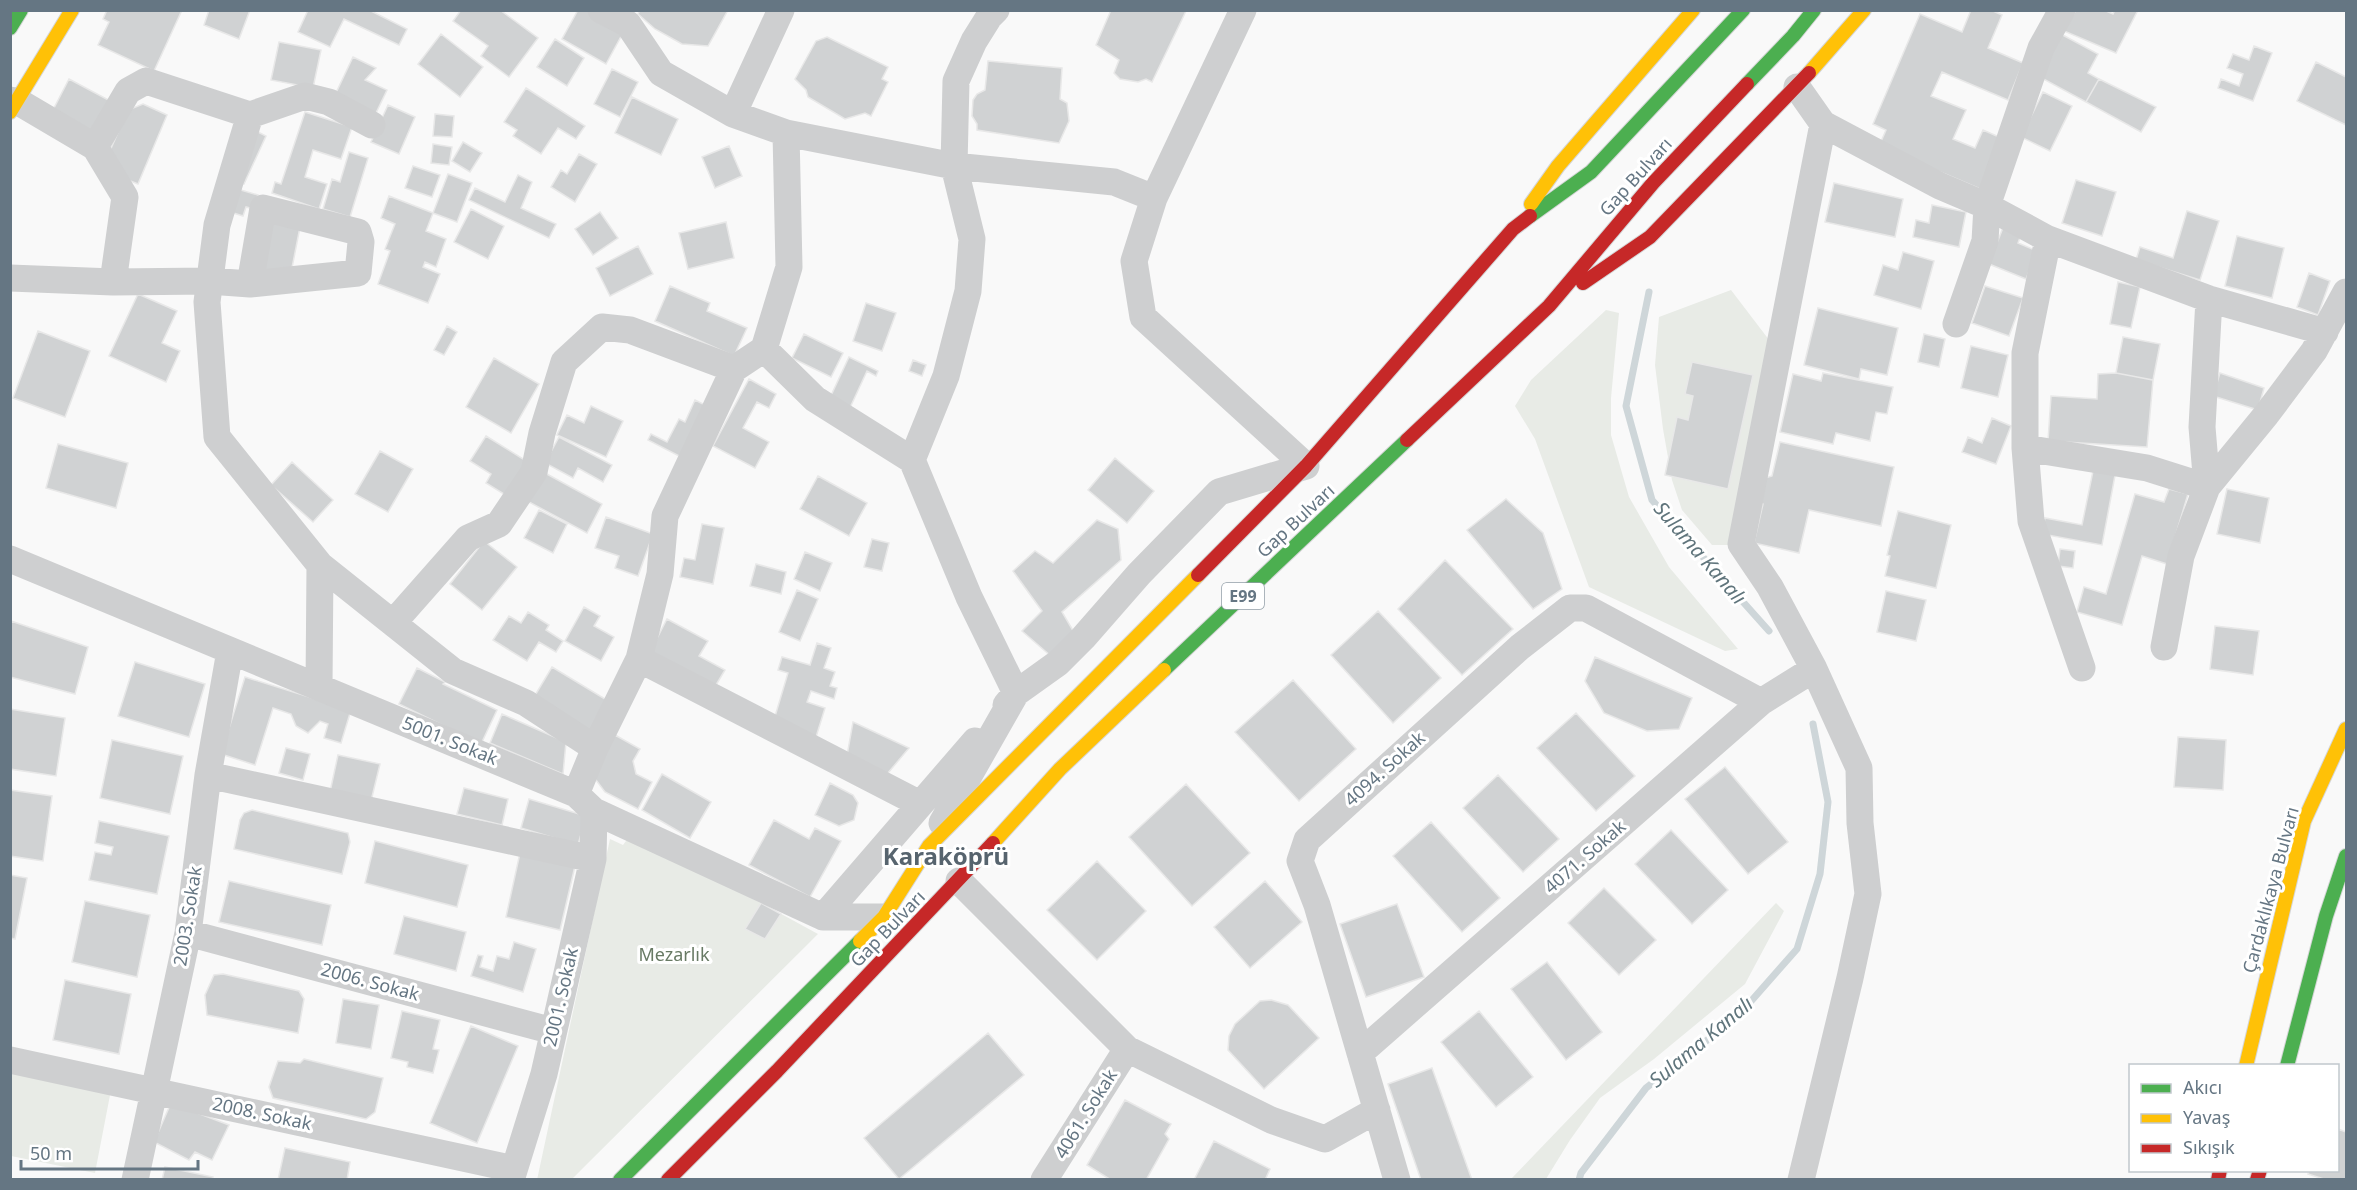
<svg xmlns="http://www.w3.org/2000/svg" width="2357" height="1190" viewBox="0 0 2357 1190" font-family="'Noto Sans',sans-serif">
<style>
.green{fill:#e8ebe6}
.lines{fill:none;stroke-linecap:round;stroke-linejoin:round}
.stream{stroke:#ced6d9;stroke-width:7}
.building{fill:#d0d2d3;stroke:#e8e8e8;stroke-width:1.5}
.fast-casing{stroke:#d5d6d7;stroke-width:16}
.slow-casing{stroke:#d5d6d7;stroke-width:16}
.jam-casing{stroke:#d5d6d7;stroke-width:16}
.street{stroke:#cecfd0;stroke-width:27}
.fast{stroke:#4caf50;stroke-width:14}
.slow{stroke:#ffc107;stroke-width:14}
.jam{stroke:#c62828;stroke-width:14}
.labels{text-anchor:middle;stroke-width:6;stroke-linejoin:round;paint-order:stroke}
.shield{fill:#fff;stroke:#939fa8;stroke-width:1.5}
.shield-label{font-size:16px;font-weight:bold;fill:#657683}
.street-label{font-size:18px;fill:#657683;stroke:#fff}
.park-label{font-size:18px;fill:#687a64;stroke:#fff}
.water-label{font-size:20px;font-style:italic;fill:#60757c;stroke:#fff}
.district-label{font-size:24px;font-weight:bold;fill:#57646e;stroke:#fff}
</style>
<rect width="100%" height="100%" fill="#f9f9f9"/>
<path class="green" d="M1731 290 1776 349 1732 545H1712L1682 510 1672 480 1663 429 1655 365 1659 317Z
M1606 310 1619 313 1611 398V435L1629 497 1669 567 1738 649 1725 651 1589 587 1535 439 1515 406 1531 380Z
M632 833 818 934 572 1179 537 1180 610 839 623 845Z
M1776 903 1784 911 1745 984 1654 1059 1600 1098 1570 1140 1546 1179H1511Z
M10 1071 111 1090 95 1173 11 1156Z"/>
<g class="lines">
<path class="stream" d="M1649 292 1626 406 1652 500 1769 631
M1579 1180 1581 1173 1646 1088 1738 1016 1797 949 1820 874 1828 802 1813 724"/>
</g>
<path class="building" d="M107 10H182L154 71 98 45 109 22 103 19Z
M209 10H250L239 39 204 25Z
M308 10H369L407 29 399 45 344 19 330 47 298 32Z
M461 10H500L538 38 509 77 481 56 488 46 453 21Z
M578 10H587L624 31 606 64 562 39Z
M640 10H728L708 46 682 44 655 29 638 14Z
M1111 10 1186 11 1152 82 1146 79 1138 82 1120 79 1114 73 1119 60 1096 45Z
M1971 10H1991L2002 15 1988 48 2023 63 2008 100 1942 72 1931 96 1966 110 1953 139 1975 148 1983 130 2006 140 1985 191 1879 146 1886 130 1873 124 1920 14 1962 32Z
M2076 10H2104L2113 14 2115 10H2138L2116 53 2064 31Z
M2059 33 2098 54 2088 73 2099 79 2086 102 2036 75Z
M441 34 483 67 460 97 418 64Z
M827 37 888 67 882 79 888 82 871 116 865 113 845 119 808 97 806 90 795 79 816 41Z
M555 39 584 58 567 86 537 67Z
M279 42 321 50 313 88 271 80Z
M2254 46 2272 53 2253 101 2218 88 2221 79 2239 86 2243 74 2227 68 2233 54 2249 60Z
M353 57 376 68 365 80 387 90 375 115 335 95Z
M988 61 1062 68 1060 99 1067 103 1069 121 1059 143 977 130V124L972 116 973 100 977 94 985 90Z
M2316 62 2346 77V125L2297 101Z
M612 69 638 82 620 117 594 104Z
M69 79 116 104 99 136 53 110Z
M2099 79 2156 107 2141 132 2086 102Z
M526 88 585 126 576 139 558 128 541 154 513 136 517 130 504 122Z
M2043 92 2072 106 2050 151 2021 137Z
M632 97 678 119 661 155 615 133Z
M143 104 167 115 138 184 123 178 109 153 128 110Z
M388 105 415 117 399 154 371 142Z
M305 112 352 127 341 159 313 150 305 177 327 184 319 209 272 193 275 182 281 184Z
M435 114 454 116 452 137 433 136Z
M256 131 266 136 244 184 232 183Z
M463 142 482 153 470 172 452 161Z
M433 144 452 147 449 165 431 163Z
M729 146 742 176 715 188 702 157Z
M349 152 368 158 350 217 323 209 332 179 340 182Z
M579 154 597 164 575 202 551 187 561 170 567 174Z
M413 166 440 175 432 197 405 188Z
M448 174 472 183 457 222 433 213Z
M518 175 532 182 521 208 556 224 549 238 469 200 475 188 505 202Z
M2076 180 2116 192 2102 236 2062 223Z
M1834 183 1903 199 1895 237 1825 222Z
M234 188 258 195 254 209 246 207 243 216 227 211Z
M389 196 433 213 426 231 446 239 436 267 425 262 423 267 440 274 428 303 378 284 390 251 385 249 395 224 381 218Z
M1932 205 1966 212 1959 247 1913 237 1916 220 1929 223Z
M471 209 504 226 488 259 454 242Z
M2187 211 2219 221 2200 280 2136 260 2140 247 2173 258Z
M600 212 618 238 593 255 575 229Z
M265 215 301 222 290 278 259 272Z
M726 222 734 258 688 269 679 233Z
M2004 225 2022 232 2018 243 2037 251 2026 279 1989 264Z
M2237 236 2284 248 2272 298 2225 286Z
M638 246 653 274 610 296 596 268Z
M1903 252 1934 261 1921 309 1874 295 1883 265 1898 270Z
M2309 273 2330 281 2318 315 2297 307Z
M2118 282 2140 287 2131 328 2110 324Z
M670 286 710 303 707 311 747 328 734 356 655 321Z
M1985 286 2023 298 2009 336 1972 323Z
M138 294 177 311 162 343 180 351 166 382 109 356Z
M866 303 896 313 882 351 853 341Z
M1818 308 1898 328 1887 375 1861 369 1859 379 1804 365Z
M447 326 457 332 444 355 434 350Z
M38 331 90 351 65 417 13 398Z
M804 334 843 353 831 377 792 358Z
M1924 334 1945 339 1939 367 1918 362Z
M2123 337 2160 344 2153 380 2116 373Z
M1971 346 2008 355 1998 397 1961 388Z
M849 357 878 371 876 376 867 371 848 412 828 402Z
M494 358 539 384 511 433 466 407Z
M913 360 926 365 922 376 909 371Z
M1692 362 1753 375 1728 489 1665 475 1677 417 1688 420 1693 396 1685 394Z
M1823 373 1893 387 1887 414 1876 412 1870 441 1836 433 1833 444 1780 432 1793 374 1821 381Z
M2116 373 2153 380 2147 447 2048 441 2051 396 2097 399 2098 374Z
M2220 373 2264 388 2258 410 2213 396Z
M749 379 776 394 769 408 757 402 743 428 769 442 755 468 713 446Z
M695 400 707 406 681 457 648 440 651 434 667 442 679 419 685 422Z
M591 406 623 421 606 457 557 435 567 415 584 423Z
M1992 418 2011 426 1996 464 1962 452 1968 437 1982 443Z
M486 436 528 462 507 496 486 483 491 474 470 461Z
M559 437 612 465 603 482 578 468 573 478 545 463Z
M1780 442 1894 467 1881 526 1809 510 1799 553 1754 543 1763 504 1757 503 1762 479 1772 476Z
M58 444 128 463 116 508 46 488Z
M380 451 413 469 388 512 355 494Z
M1115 458 1154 491 1127 523 1088 490Z
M292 462 333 500 313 522 271 485Z
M2094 466 2116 470 2102 545 2042 534 2045 518 2082 525Z
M545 473 602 504 587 533 529 502Z
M818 476 867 503 849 536 800 509Z
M2169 489 2188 494 2167 564 2142 556 2122 625 2077 612 2084 587 2106 594 2135 494 2164 502Z
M2227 489 2269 498 2260 543 2217 534Z
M1506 499 1543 533 1562 589 1533 609 1467 530Z
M539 510 567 524 553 553 524 538Z
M1898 511 1951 525 1936 588 1885 576 1890 556 1887 555Z
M606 517 653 534 638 576 615 568 619 556 595 548Z
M1097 520 1118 529 1121 560 1062 612 1075 634 1052 657 1022 631 1042 611 1013 571 1035 551 1053 563Z
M702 524 724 528 713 584 680 577 684 558 695 560Z
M872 539 889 543 882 571 864 567Z
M484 541 517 567 482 610 450 584Z
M2060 549 2075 551 2073 568 2058 566Z
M805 552 832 563 820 591 794 579Z
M1445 560 1513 629 1462 675 1398 609Z
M756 564 786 572 781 594 750 586Z
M797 590 818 599 800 641 779 632Z
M1886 591 1926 600 1916 641 1877 632Z
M584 607 600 616 594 626 614 637 601 661 565 641Z
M1378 611 1441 678 1393 723 1331 655Z
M528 612 549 625 546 630 563 641 556 652 539 642 527 661 493 640 509 616 521 623Z
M667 619 708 641 699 656 725 670 716 685 650 652Z
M11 621 88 647 75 694 10 677Z
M2215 626 2259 631 2253 675 2210 669Z
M817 643 831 648 824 668 835 672 830 686 837 688 834 699 811 691 807 702 825 708 816 737 773 723 788 673 778 670 782 657 810 665Z
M1595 657 1692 698 1679 729 1647 731 1604 713 1585 681Z
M135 662 205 684 189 737 118 716Z
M552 667 610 702 592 732 534 697Z
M417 668 445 682 443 684 497 710 481 744 399 704Z
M245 677 351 710 341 743 324 738 328 724 320 721 308 733 296 726 291 714 273 708 255 765 221 754Z
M1293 680 1356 749 1299 801 1235 732Z
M10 709 65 718 56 776 10 769Z
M1576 713 1635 776 1596 811 1537 748Z
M502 714 566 742 563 774 490 743Z
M853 722 909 748 882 780 846 761Z
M615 735 640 749 633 761 636 774 652 782 638 809 605 792 593 776Z
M2178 737 2226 740 2223 790 2174 787Z
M112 740 183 756 170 814 100 798Z
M286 748 310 754 303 780 279 773Z
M338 755 380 764 371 801 330 792Z
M1725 767 1788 842 1748 874 1685 799Z
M662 774 711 802 690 838 642 810Z
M1498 775 1559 839 1523 872 1463 808Z
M830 783 853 795 858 803 854 820 839 826 815 815Z
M1186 784 1250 853 1192 906 1129 837Z
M464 788 508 799 502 825 457 814Z
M10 790 52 796 43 861 10 856Z
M529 799 586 816 578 845 521 828Z
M252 810 348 833 350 842 342 874 234 849 240 820 244 813Z
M774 820 809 839 815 828 841 841 810 897 749 865Z
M99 821 169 836 157 894 89 880 95 852 111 855 113 847 95 843Z
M1431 822 1500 898 1462 932 1393 856Z
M1671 830 1728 890 1692 924 1635 864Z
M375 841 468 865 457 907 365 883Z
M520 853 575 866 560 930 506 917Z
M1097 861 1146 911 1097 960 1047 910Z
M10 875 27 878 15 939 10 938Z
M229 881 331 905 322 945 219 922Z
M1265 881 1302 922 1250 968 1214 927Z
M1604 888 1656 940 1619 975 1568 923Z
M85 901 150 915 137 977 72 962Z
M761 903 781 914 765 939 745 929Z
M1397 904 1424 977 1366 997 1340 924Z
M404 916 466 932 456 971 394 954Z
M514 942 536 949 523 992 471 976 478 955 483 956 480 967 493 971 497 956 509 959Z
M1547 962 1602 1032 1566 1060 1511 989Z
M223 974 299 991 304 999 298 1033 207 1015 205 995 214 975Z
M65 980 131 994 119 1054 53 1040Z
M343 999 379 1005 371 1049 336 1043Z
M1271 1000 1288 1005 1319 1038 1264 1089 1228 1050 1229 1036 1235 1024 1260 1001Z
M402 1011 440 1020 433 1049 439 1050 433 1073 407 1067 408 1062 391 1058Z
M1479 1011 1533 1077 1496 1107 1441 1042Z
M471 1026 518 1046 477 1143 430 1123Z
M988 1033 1024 1075 899 1179 864 1138Z
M304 1059 383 1078 375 1112 366 1119 273 1098 269 1087 278 1061 300 1063Z
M1432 1068 1472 1180H1421L1388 1084Z
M1125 1100 1171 1124 1165 1134 1169 1139 1146 1180H1111L1087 1165Z
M171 1103 229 1125 212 1160 195 1152 189 1160 154 1142Z
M2338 1129 2346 1132V1180H2327L2308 1174 2309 1170H2338Z
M1214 1141 1270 1169 1265 1180H1194Z
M285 1148 350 1162 347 1180H278Z
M165 1167 213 1177 212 1180H162Z"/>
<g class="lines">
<defs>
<path id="fast" d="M10 28 21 10
M1747 84 1793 36 1814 10
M1530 216 1591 172 1743 10
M1164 670 1407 440
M2287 1066 2326 916 2346 856
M620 1180 860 941"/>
<path id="slow" d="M1809 73 1864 10
M10 112 72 10
M1531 204 1558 166 1693 10
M993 843 1060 769 1164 670
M860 941 884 917 929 846 1198 575
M2246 1066 2304 821 2346 729"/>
<path id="jam" d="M1583 283 1650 237 1809 73
M1407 440 1549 306 1653 183 1747 84
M1198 575 1306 466 1513 229 1530 216
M668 1180 777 1071 993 843
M2218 1180 2220 1170
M2257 1180 2260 1170"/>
</defs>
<use href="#fast" class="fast-casing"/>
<use href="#slow" class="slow-casing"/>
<use href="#jam" class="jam-casing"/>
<path class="street" d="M601 10 628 24 661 73 733 114 786 133 789 267 764 349 815 399 912 460 969 597 1016 693 942 823
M1243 10 1154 198 1134 261 1143 317 1306 466
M1797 87 1823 124 1741 544 1770 587 1814 669 1859 768 1860 823 1868 894 1850 978 1801 1180
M10 100 17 101 95 147 125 197 113 282
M733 114 781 10
M250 115 217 225 207 302 217 437 320 565 453 671 526 703 595 748
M1823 124 1940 186 1987 206 2048 239 2209 299 2325 332
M786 133 954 166 1114 182 1154 198
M95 147 128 91 146 81 250 115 305 96 329 102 372 125
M2048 239 2025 353V448L2031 521 2082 668
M10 278 113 282 209 281 250 284 358 273 361 242 358 232 263 208 250 284
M1956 324 1985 241 1987 206 2041 48 2062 10
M2025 448 2147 468 2207 487 2202 427 2209 299
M912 460 946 376 968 291 972 239 954 166 956 81 974 41 989 17 996 10
M10 559 576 794 594 811 823 917H884
M393 623 468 538 499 524 534 472 542 433 564 362 602 327 630 330 734 369 764 349
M2164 647 2181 556 2207 487 2266 415 2314 351 2346 292
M639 659 920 804
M319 687 320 565
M1006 705 1016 693 1058 663 1083 638 1139 574 1219 492 1306 466
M208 775 593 859
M576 794 595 748 639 659 660 574 665 516 734 369
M959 881 1127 1049 1271 1120 1325 1139 1377 1110
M823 917 975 741
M188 933 553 1031
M1360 1053 1761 702 1814 669
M10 1060 514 1169
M135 1180 188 933 208 775 230 651
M511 1180 544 1074 593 859 594 811
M1044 1180 1127 1049
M1397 1180 1317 905 1300 861 1307 840 1520 647 1570 608H1586L1761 702"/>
<use href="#fast" class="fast"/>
<use href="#slow" class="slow"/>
<use href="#jam" class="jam"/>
</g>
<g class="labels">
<rect class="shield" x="1222" y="583" width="42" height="26" rx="4.5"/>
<g class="shield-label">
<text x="1243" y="602">E99</text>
</g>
<g class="street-label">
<text transform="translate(1636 177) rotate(-48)" y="6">Gap Bulvarı</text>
<text transform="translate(1296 521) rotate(-43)" y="6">Gap Bulvarı</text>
<text transform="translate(450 741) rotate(22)" y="6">5001. Sokak</text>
<text transform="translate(1385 769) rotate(-42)" y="6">4094. Sokak</text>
<text transform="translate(1585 857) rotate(-41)" y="6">4071. Sokak</text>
<text transform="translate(2271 890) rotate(-75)" y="6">Çardaklıkaya Bulvarı</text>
<text transform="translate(188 916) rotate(-81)" y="6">2003. Sokak</text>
<text transform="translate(888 929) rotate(-46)" y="6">Gap Bulvarı</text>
<text transform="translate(370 982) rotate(15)" y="6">2006. Sokak</text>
<text transform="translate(561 997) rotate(-77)" y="6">2001. Sokak</text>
<text transform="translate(262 1114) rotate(12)" y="6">2008. Sokak</text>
<text transform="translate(1086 1114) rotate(-58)" y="6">4061. Sokak</text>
</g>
<g class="park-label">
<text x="674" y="961">Mezarlık</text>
</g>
<g class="water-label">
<text transform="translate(1700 553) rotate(49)" y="7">Sulama Kanalı</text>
<text transform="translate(1701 1042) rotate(-40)" y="7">Sulama Kanalı</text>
</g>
<g class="district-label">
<text x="946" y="865">Karaköprü</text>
</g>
</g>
<rect width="2357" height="1190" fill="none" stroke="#657683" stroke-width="24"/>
<rect x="2129" y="1064" width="210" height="108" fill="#ffffff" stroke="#c1c8cd" stroke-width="1.5"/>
<rect x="2141" y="1084" width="30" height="9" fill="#4caf50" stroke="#c1c8cd" stroke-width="1.5"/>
<text x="2183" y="1094" font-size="18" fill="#657683">Akıcı</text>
<rect x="2141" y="1114" width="30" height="9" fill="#ffc107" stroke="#c1c8cd" stroke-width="1.5"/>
<text x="2183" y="1124" font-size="18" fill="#657683">Yavaş</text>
<rect x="2141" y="1144" width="30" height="9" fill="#c62828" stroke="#c1c8cd" stroke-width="1.5"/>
<text x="2183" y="1154" font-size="18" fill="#657683">Sıkışık</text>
<path d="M21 1160v9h177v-9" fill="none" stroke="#657683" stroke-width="3"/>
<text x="30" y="1160" font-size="18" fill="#657683" stroke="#ffffff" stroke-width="4.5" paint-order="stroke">50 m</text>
</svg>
